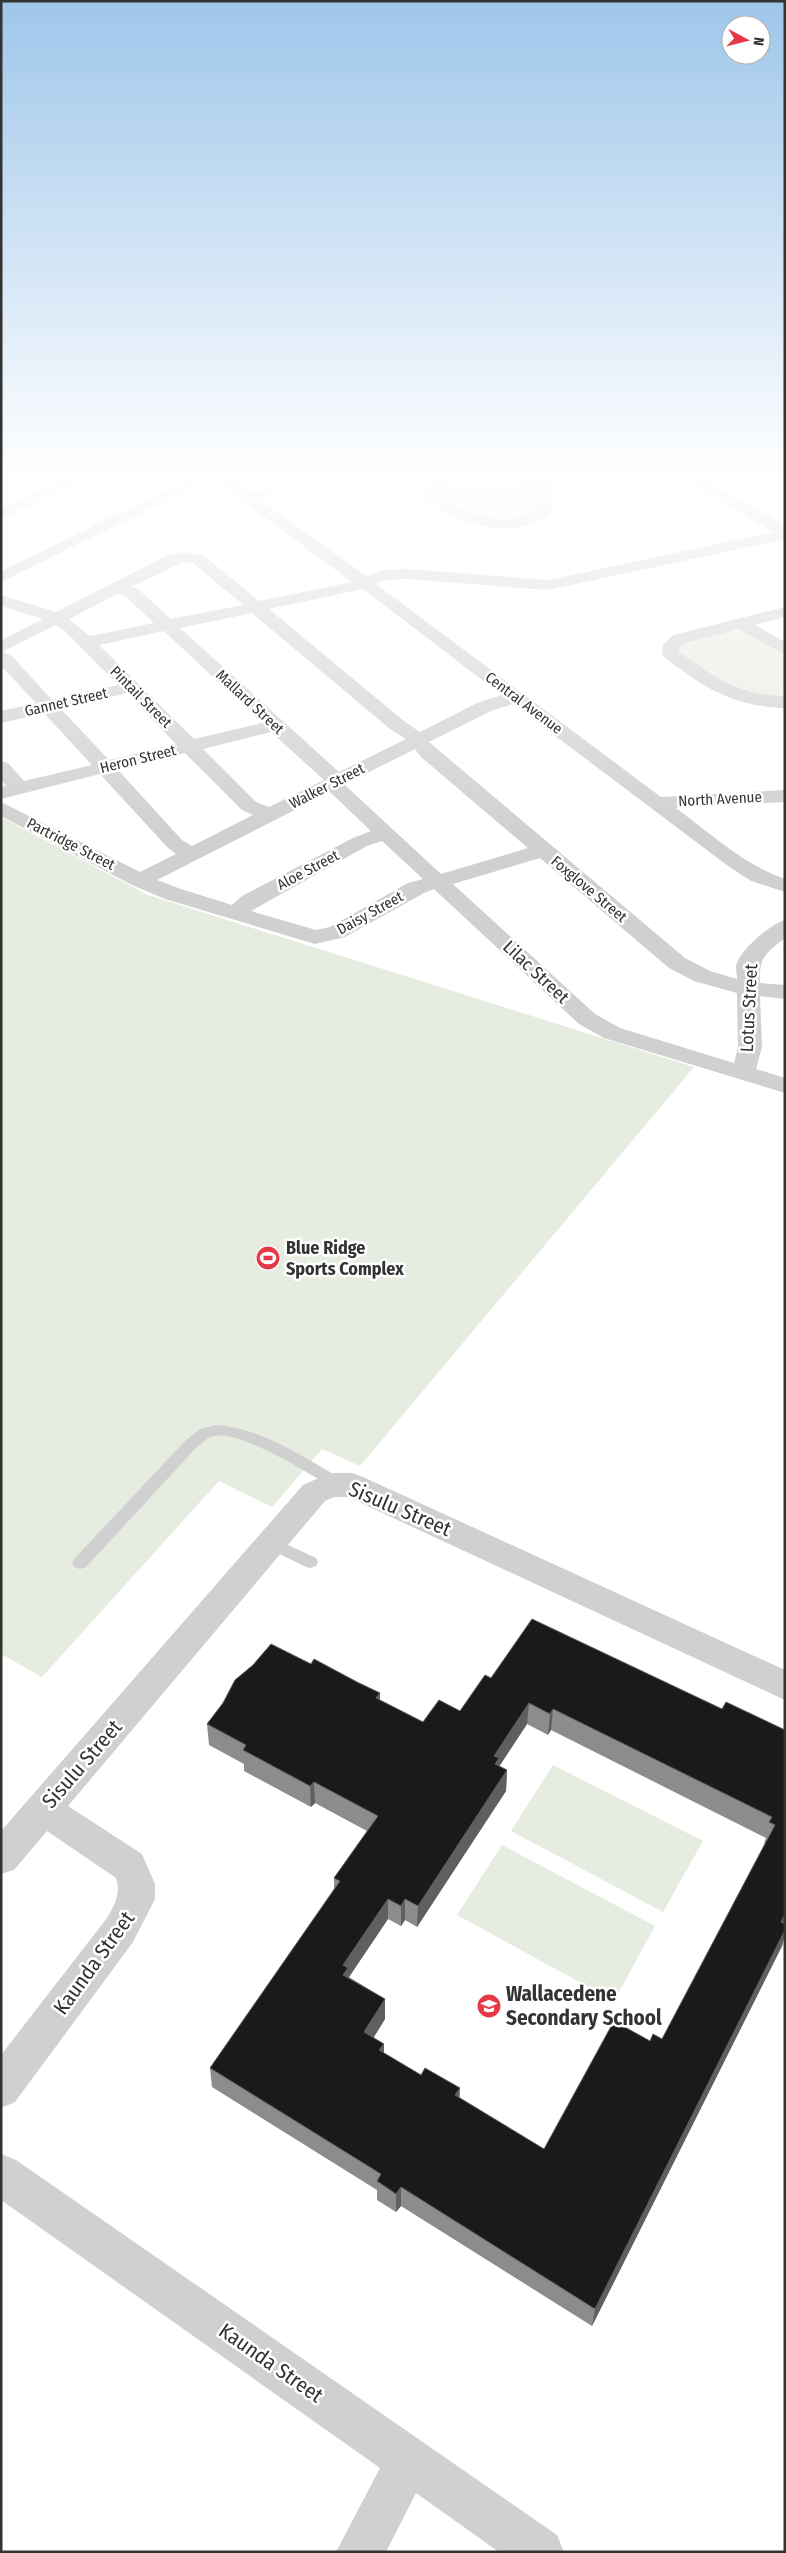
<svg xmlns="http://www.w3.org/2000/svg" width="786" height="2553" viewBox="0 0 786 2553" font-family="'Fira Sans Condensed',sans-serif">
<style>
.green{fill:#e6ecdf}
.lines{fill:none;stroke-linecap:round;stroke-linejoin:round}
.service{fill:#d0d0d0;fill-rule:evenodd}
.minor{fill:#d0d0d0;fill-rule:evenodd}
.tertiary{fill:#d0d0d0;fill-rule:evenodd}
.wall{fill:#8c8c8c;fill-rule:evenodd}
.shaded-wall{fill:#5f5f5f}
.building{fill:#1a1a1a;stroke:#5f5f5f;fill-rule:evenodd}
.labels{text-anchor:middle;stroke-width:5;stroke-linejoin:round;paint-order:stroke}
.far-street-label{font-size:15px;fill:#333;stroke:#fff}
.street-label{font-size:18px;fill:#333;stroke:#fff}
.poi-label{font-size:18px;font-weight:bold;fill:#333;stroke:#fff;text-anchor:start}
.near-street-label{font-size:21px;fill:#333;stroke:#fff}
.near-poi-label{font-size:21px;font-weight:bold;fill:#333;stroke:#fff;text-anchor:start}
</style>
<rect width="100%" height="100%" fill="#fff"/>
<path class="green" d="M461 477C489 477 514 477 538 490L537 509C519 520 489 521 469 514 458 510 446 500 436 493L439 485Z
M731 630 745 632 785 656V698L745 695 682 656 678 650 685 642Z
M1 817 148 895 694 1067 360 1466 322 1449 272 1507 219 1481 42 1677 1 1654Z
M553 1765 703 1841 663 1912 511 1831Z
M502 1845 655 1926 614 2001 457 1915Z"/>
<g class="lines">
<path class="service" d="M270 477H278L269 495 246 500V496L263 491Z
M216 1425C262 1428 305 1458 344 1480L347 1484 344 1488H334C309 1474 241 1430 214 1436 207 1437 201 1444 195 1449L86 1567 80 1569 74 1567 72 1563 74 1559 185 1441 200 1429Z
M271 1537 316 1558 318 1562 316 1566 310 1568 304 1566 265 1547 263 1543 265 1539Z"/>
<path class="minor" d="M67 477H87L1 519V508Z
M211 477H228L366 576 384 570 407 569 548 580 773 532 680 477H699L785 525V539L548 590 407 579 384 580 376 584 661 797 785 790V802L676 808C710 833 744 865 785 879V892L751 881 728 866 513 704 491 711 429 742 685 958 710 971 737 979C737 974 735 967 737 963 742 948 771 924 785 920V938C765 954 759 957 760 983L785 985V999L760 996 762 1047 756 1069 785 1078V1093L604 1038 579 1024 434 889 424 893 345 937 315 944 165 899 132 885 1 816V802L140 872 176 854 168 848 100 774 1 799V787L6 786 1 780V761L8 763 24 781 92 765 44 713 1 723V711L36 703 1 666V640L43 619 1 606V595L56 612 166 556 183 552 203 555 259 601 352 582ZM183 562 193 563 243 605 171 619 137 588 131 587ZM363 589 502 695 477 703 420 732 404 721 269 609ZM117 594 125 596 154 623 90 636 69 619ZM252 613 390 729 406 739 339 772 180 628ZM56 625 64 630 118 685 52 700 11 655 2 652ZM164 631 262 723 194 739 99 645ZM127 693 176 744 109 760 61 709ZM271 732 324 780 269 807 256 802 203 749ZM415 749 421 757 528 848 441 874 347 787 345 784ZM185 753 242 810 253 815 192 846 182 840 118 770ZM330 792 371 831 353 838 242 896 232 905 181 889 157 880ZM382 841 423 879 408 883 330 927 316 930 251 911 367 846ZM540 858 669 968 694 981 737 993 738 1047 734 1063 620 1028 595 1014 453 884Z
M438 477H458L439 488C439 494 443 497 448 500 469 518 516 529 538 506V491L507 477H535L541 480 554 477H584L582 480 551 487 554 507C527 546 447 526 423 492L427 483Z
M785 607V617L755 625 785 642V655L738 629 685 643 679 649V652C715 677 739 696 785 696V708C745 707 715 695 683 671 676 666 667 661 662 654L663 645 673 635Z
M330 1473H352L363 1477 785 1670V1700L348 1497H334L325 1501 68 1806 142 1854 155 1884V1899L133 1942 15 2102 1 2108V2055L107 1918C115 1904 121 1894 116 1878L47 1831 14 1870 1 1874V1831L303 1485Z
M1 2154 16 2160 557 2535 564 2552H499L416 2493 386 2552H336L380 2468 1 2200Z"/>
<path class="tertiary" d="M194 477H214L1 582V571Z"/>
</g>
<path class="wall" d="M491 1678 722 1709 785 1730V1934L782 1946 592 2326 401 2206 396 2212 377 2200V2190L212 2087 210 2068 334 1889V1878L367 1831 315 1803 311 1807 244 1771V1764L209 1745 207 1724 423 1722 460 1711ZM527 1724 548 1735 551 1730 766 1838 764 1843H765L662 2039 650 2041 544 2149 384 2053 374 2037 385 2019V1999L349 1977 388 1919 401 1926 405 1920 417 1927 506 1791 507 1770 499 1767Z"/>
<path class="shaded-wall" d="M380 1693V1714L376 1698Z
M529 1703 527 1724 498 1768 493 1785 494 1756Z
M553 1709 551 1730 548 1735 550 1714Z
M507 1770 506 1791 417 1927 418 1906Z
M314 1782 315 1803 311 1807 310 1786Z
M388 1899V1919L349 1977 344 1995 343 1965Z
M405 1899V1920L401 1926V1906Z
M785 1914V1924L781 1922Z
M785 1930V1934L782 1946 592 2326 595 2309Z
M385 1999V2019L365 2051 364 2032Z
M384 2044V2063L379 2050Z
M460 2088 459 2108 455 2095Z
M401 2187V2206L396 2212V2194Z"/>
<path class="building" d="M532 1619 722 1709 726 1702 785 1730V1914L781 1922 785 1924V1930L595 2309 401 2187 396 2194 377 2181 381 2174 210 2068 340 1881 334 1878 378 1816 314 1782 310 1786 243 1750 246 1745 207 1724 223 1703 235 1680 253 1665 271 1644 311 1664 314 1659 357 1682 380 1693 376 1698 423 1722 439 1700 460 1711 485 1675 491 1678ZM529 1703 550 1714 553 1709 772 1817 769 1822 775 1825 662 2039 653 2034 650 2041 614 2021 544 2149 455 2095 460 2088 425 2068 421 2075 379 2050 384 2044 364 2032 385 1999 343 1975 348 1968 343 1965 388 1899 401 1906 405 1899 418 1906 507 1770 495 1764 499 1758 494 1756Z"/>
<linearGradient id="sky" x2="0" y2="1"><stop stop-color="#9ec6ea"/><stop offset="0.57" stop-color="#fff"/><stop offset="1" stop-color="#fff" stop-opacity="0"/></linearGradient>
<rect width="786" height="835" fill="url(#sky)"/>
<defs>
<symbol id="stadium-disc" viewBox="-11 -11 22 22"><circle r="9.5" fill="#e63946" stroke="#fff"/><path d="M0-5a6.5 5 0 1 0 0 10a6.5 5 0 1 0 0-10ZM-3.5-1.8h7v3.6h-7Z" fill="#fff"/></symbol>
<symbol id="school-disc" viewBox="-11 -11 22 22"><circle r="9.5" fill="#e63946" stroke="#fff"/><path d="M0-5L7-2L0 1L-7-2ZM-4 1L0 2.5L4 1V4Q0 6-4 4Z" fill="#fff"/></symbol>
</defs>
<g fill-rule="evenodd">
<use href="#stadium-disc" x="254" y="1244" width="28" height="28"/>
<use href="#school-disc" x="475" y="1992" width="28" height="28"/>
</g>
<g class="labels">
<g class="far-street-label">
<text transform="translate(141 697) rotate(45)" y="5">Pintail Street</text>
<text transform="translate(66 702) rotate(-13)" y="5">Gannet Street</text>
<text transform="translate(250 702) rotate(43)" y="5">Mallard Street</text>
<text transform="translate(524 703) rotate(37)" y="5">Central Avenue</text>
<text transform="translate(138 759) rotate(-14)" y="5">Heron Street</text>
<text transform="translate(327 786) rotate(-27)" y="5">Walker Street</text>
<text transform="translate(720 799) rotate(-3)" y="5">North Avenue</text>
<text transform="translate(71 844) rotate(27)" y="5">Partridge Street</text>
<text transform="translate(308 870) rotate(-28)" y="5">Aloe Street</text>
<text transform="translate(589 889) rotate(40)" y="5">Foxglove Street</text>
<text transform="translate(370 913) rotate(-29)" y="5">Daisy Street</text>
</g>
<g class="street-label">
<text transform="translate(536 972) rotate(43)" y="6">Lilac Street</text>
<text transform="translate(749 1008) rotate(-87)" y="6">Lotus Street</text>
</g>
<g class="poi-label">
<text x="286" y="1254">Blue Ridge<tspan x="286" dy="21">Sports Complex</tspan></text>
</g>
<g class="near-street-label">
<text transform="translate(400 1509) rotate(23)" y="7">Sisulu Street</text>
<text transform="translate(82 1764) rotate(-49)" y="7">Sisulu Street</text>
<text transform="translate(94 1963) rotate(-54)" y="7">Kaunda Street</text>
<text transform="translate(271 2363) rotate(35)" y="7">Kaunda Street</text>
</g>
<g class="near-poi-label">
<text x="506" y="2001">Wallacedene<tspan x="506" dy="24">Secondary School</tspan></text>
</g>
</g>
<rect width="786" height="2553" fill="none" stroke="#333333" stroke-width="5"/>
<g transform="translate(746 40) rotate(97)"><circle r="24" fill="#ffffff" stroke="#adadad"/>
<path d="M0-4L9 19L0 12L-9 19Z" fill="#e63946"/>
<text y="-8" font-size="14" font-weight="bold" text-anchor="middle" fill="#333333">N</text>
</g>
</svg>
